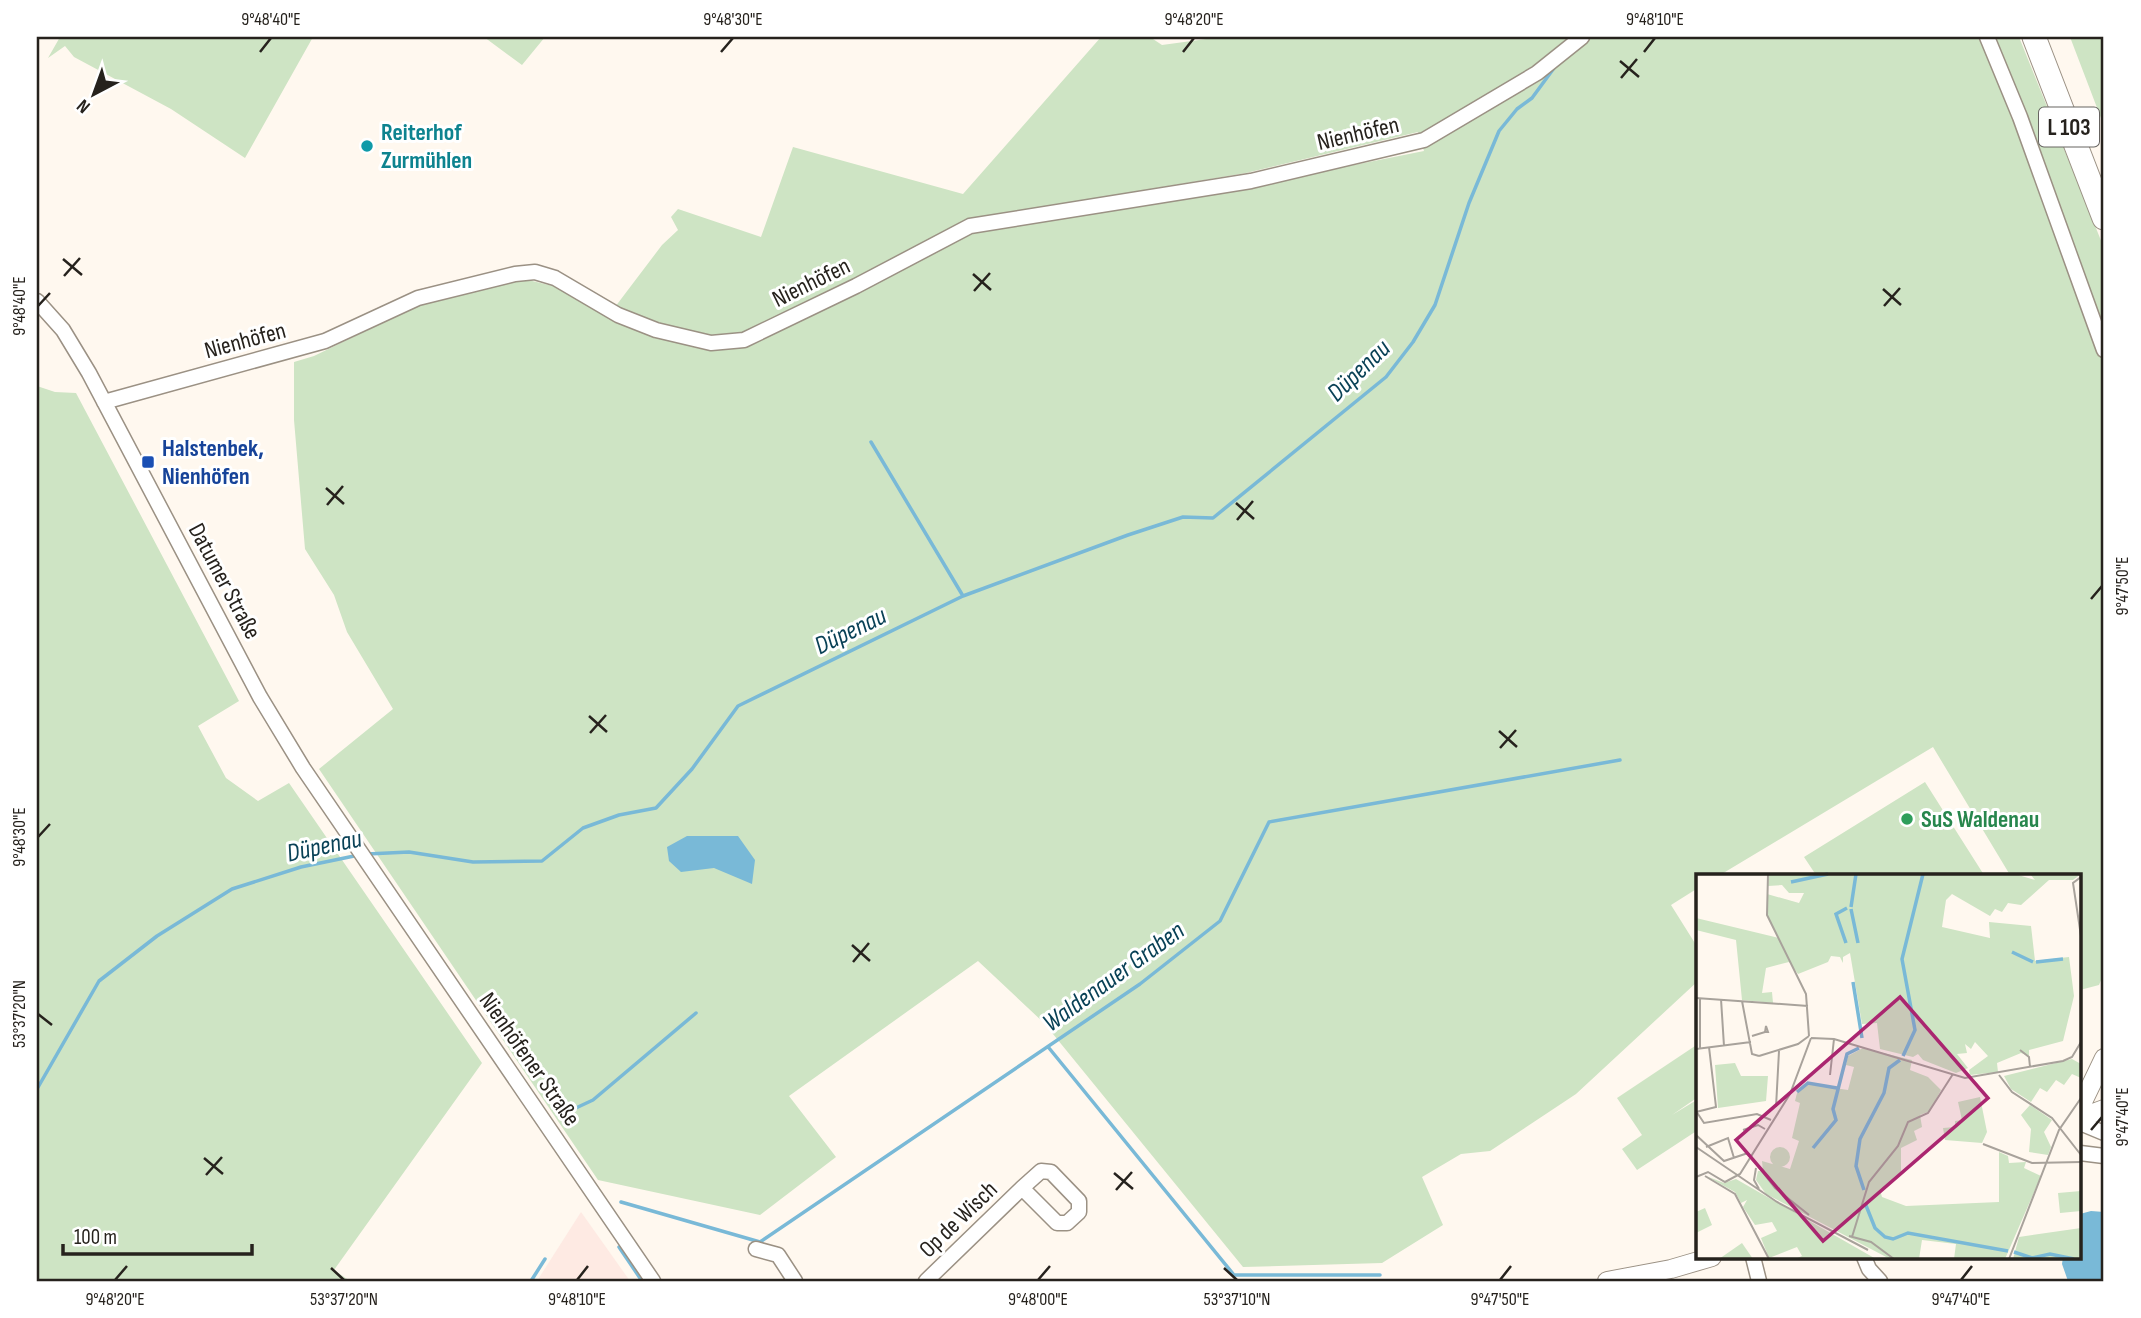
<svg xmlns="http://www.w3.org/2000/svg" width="2141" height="1318" viewBox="0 0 2141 1318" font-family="'Sofia Sans Condensed',sans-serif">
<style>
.commercial{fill:#feeae3}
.green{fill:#cee4c4;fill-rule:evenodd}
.water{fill:#79b9d7}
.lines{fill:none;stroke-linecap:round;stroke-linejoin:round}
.stream{stroke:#79b9d7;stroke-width:3.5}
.minor-casing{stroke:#9b9184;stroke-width:17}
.tertiary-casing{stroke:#9b9184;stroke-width:20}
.primary-casing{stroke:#9b9184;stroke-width:25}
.minor{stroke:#fff;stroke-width:14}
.tertiary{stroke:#fff;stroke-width:18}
.primary{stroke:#fff;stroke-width:23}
.ticks{fill:none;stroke:#26221d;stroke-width:2.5}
.culture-dot{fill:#0f9aa8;stroke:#fff;stroke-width:2.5}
.transit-dot{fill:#1a4fb4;stroke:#fff;stroke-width:2.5}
.leisure-dot{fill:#2e9e5b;stroke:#fff;stroke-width:2.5}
.labels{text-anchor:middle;stroke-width:6;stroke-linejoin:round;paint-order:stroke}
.shield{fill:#fff;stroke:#676461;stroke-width:2}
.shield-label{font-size:23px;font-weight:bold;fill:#26221d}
.culture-label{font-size:24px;font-weight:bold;fill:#0d838f;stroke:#fff;text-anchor:start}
.street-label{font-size:24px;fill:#26221d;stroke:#fff}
.transit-label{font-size:24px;font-weight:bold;fill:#164399;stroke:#fff;text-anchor:start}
.leisure-label{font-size:24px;font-weight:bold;fill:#27864d;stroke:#fff;text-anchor:start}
.water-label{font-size:26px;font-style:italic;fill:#094156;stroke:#fff}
.inset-river{fill:none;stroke:#79b9d7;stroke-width:3.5}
.inset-road{fill:none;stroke:#a8a29b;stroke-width:2}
.view{fill:#aa2670;fill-opacity:0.15;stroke:#aa2670;stroke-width:3.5}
.inset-edge{fill:none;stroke:#26221d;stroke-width:3.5}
.neatline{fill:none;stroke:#26221d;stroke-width:2.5}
.ticks-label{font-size:18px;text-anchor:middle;fill:#26221d}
</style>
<rect width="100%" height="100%" fill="#fff8ef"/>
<path class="commercial" d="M581 1212 630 1281H537Z"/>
<path class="green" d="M60 37H313L245 158 171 109 74 57 65 46 48 58Z
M484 37H545L522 65Z
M1101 37H1150L1162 45 1221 37H2019L2104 248V973L2099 985 2080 990V875H2010L1933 747 1720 875H1698V888L1671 905 1698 948V981L1576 1094 1490 1151 1461 1154 1422 1177 1443 1225 1382 1263 1243 1267 1044 1023 978 961 789 1096 836 1157 760 1215 598 1180 319 769 393 709 347 632 334 595 305 549 294 420V362L314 356 421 304 512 276 565 289 612 311 662 245 678 230 671 217 678 209 761 237 793 147 963 194ZM1418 132 1424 151 1254 185 1055 205 1246 173Z
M2070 37H2104V126Z
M37 386 55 392 76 393 239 701 198 726 226 778 258 801 289 783 482 1063 334 1270 350 1281H37Z
M1925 782 1984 875H1816L1804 857Z
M1698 1044V1097L1672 1115 1695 1101 1698 1106V1130L1637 1170 1622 1149 1642 1135 1617 1098Z"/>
<path class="water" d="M687 836H738L755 860 752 884 714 868 681 872 669 861 667 847Z
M2091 1211 2104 1212V1281H2068L2062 1264 2063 1257H2080V1214Z"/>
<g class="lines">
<path class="stream" d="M871 442 963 596
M367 854 409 852 473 862 542 861 583 828 619 815 656 808 692 769 738 706 963 596 1128 535 1183 517 1213 518 1386 377 1413 342 1435 305 1469 203 1499 131 1517 109 1532 98 1557 64
M1049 1048 1234 1275H1380
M37 1089 99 981 157 936 232 889 301 867 359 855
M563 1114 593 1100 696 1013
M621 1202 760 1242 1140 984 1220 921 1269 822 1620 760
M619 1247 642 1281
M531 1281 545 1259"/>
<defs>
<path id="minor" d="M1987 37 2020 117 2104 350
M37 301 63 330 89 373 260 697 303 768 653 1281
M104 402 325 341 418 298 515 274 535 272 555 278 618 315 656 330 711 343 744 340 856 286 970 226 1251 181 1424 140 1537 73 1582 37
M2080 1123 2104 1133
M2080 1153 2104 1156
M1041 1171 1051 1172 1079 1201V1212L1067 1223H1057L1022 1188Z
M756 1249 778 1255 795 1281
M1753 1257 1759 1281
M1864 1257 1869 1269 1880 1281
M926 1281 1022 1188"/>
<path id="tertiary" d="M2080 1108 2104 1058
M2080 1118 2104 1109
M1607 1281 1671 1269 1712 1257"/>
<path id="primary" d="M2034 37 2104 218"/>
</defs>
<use href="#minor" class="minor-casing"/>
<use href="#tertiary" class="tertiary-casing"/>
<use href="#primary" class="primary-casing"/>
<use href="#minor" class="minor"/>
<use href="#tertiary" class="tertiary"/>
<use href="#primary" class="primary"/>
</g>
<path class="ticks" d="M260 52 271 38M721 52 733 38M1183 52 1194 38M1644 52 1655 38M1620 61 1639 77M1621 78 1637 59M63 259 82 275M973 274 991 290M64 276 80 258M1883 289 1901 305M974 291 990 273M38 306 50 293M1884 306 1900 288M326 488 344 504M1236 503 1254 519M327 505 343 486M1237 520 1253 501M2091 599 2102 586M589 716 607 732M1499 731 1517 747M590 733 606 715M1500 748 1516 730M38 837 50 824M852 945 870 961M853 962 869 943M38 1014 52 1025M2091 1130 2102 1117M204 1158 223 1174M1114 1173 1133 1189M206 1175 222 1157M1116 1190 1132 1172M331 1268 344 1280M1224 1268 1237 1280M115 1280 127 1266M577 1280 588 1266M1038 1280 1050 1266M1500 1280 1511 1266M1961 1280 1972 1266"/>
<circle class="culture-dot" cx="367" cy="146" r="7"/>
<rect class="transit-dot" x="141" y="455" width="14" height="14" rx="3.5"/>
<circle class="leisure-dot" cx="1907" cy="819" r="7"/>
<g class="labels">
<rect class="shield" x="2039" y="107.5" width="60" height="39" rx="5"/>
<g class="shield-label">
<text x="2069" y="135">L 103</text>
</g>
<g class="culture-label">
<text x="381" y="140">Reiterhof<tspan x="381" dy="28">Zurmühlen</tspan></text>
</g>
<g class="street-label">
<text transform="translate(1358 133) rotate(-13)" y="8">Nienhöfen</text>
<text transform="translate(811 282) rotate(-26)" y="8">Nienhöfen</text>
<text transform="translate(245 340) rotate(-15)" y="8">Nienhöfen</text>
<text transform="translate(225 581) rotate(62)" y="8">Datumer Straße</text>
<text transform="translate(530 1059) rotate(55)" y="8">Nienhöfener Straße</text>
<text transform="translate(958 1219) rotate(-44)" y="8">Op de Wisch</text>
</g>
<g class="transit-label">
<text x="162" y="456">Halstenbek,<tspan x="162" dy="28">Nienhöfen</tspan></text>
</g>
<g class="leisure-label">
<text x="1921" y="827">SuS Waldenau</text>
</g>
<g class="water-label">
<text transform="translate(1358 370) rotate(-44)" y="9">Düpenau</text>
<text transform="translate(850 630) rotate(-26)" y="9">Düpenau</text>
<text transform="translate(324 845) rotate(-12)" y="9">Düpenau</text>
<text transform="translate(1113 976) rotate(-36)" y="9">Waldenauer Graben</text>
</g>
</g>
<g transform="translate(1696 874)">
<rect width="385" height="385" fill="#fff8ef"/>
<path d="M73 0H319L339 6 334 0H385L377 6H353L325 31 312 29 306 38 299 35 294 42 256 20 250 26 246 53 294 64 293 48 335 52 339 87 373 83 378 122 367 167 333 176V182L325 179 301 189 302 198 274 201 273 196 292 182 279 168 275 175 269 170 271 179 261 180 272 194 260 199 227 186 222 180 217 183 184 175 181 149 166 150 154 79 147 83V89L144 83 135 82 132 88 102 100 93 88 70 94 66 119 76 118 77 129 46 126 40 66 0 56V44L83 64 71 41V20L103 29 108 19H93L86 11 72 12ZM167 174 216 186 214 196 232 203 245 216 234 237 224 241 226 253 218 257 221 266 205 274V298L184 316 186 323 210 332 303 328V278L312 282 313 289 330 288 328 294 345 302 309 385H258L260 370 226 366 223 385H194L70 320 60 306 62 297H67L66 287 94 295 103 267 96 264 104 229 99 227 101 219 112 210 152 216 158 193 150 191 152 182ZM376 185 385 190V204L376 200 368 211 360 206 351 218 344 214 335 228 315 215 308 202ZM39 189 45 202H72L70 227 22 234 19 191ZM284 223 291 258 286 269 249 266 247 254 259 253V247L266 246 262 228ZM334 231 356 246 348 258 355 273 352 281 333 278 335 255 325 241ZM74 283a10 10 0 1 1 20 0a10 10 0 1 1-20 0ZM10 302 28 309 40 305 180 385H99L106 382 101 373 73 384 65 364 81 357 76 348 59 351 47 333 51 326 45 329 39 318ZM385 317V337L364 339 362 319ZM9 334 16 351 0 359V338ZM385 354V385H317L323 363ZM46 369 57 385H23Z" fill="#cee4c4"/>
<path class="inset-river" d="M95 8 132 0M155 33 160 0M155 35 162 69M150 69 140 40 151 34M316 78 337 88M340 88 367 85M157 108 166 164M207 182 219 156 206 85 227 0M101 218 112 209 141 214M117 274 140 246 137 235 151 180 163 174M168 316 160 292 164 265 188 219 193 194 204 186M169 329 179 354 189 363 197 365 212 359 312 377M318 378 336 384 354 380 378 385"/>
<path class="inset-road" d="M72 0 71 41 110 120 113 162M385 3 377 9 385 62M0 124 112 132M4 124V175M25 125 28 172M46 127 56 180 63 182M56 162 69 158H72L70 152 69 158M115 164 138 165 269 204 367 187 376 183 385 168M0 175 55 168M324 176 333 183 334 193M63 182 102 170 113 162M134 201 138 165M303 201 316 218 356 244 385 281M80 233 83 177M0 237 8 249 61 240 75 246M0 238 20 233 13 173M47 256 62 251 69 255M0 261 28 287 52 279M287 270 336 289 385 288M0 273 81 328 172 376M10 273 32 264 38 284M52 279 79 314 113 341M60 294 58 306 63 315M9 302 39 320 73 385M0 303 12 298 29 308 44 300 94 220 115 164M153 362 175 368 198 385M156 363 173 308 202 272 212 248 232 239 257 200M313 385 363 256 385 224"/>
<path class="view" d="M204 123 292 224 127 367 40 266Z"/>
<rect width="385" height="385" class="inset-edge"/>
</g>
<rect width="2141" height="1318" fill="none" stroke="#ffffff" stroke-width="77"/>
<g transform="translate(94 94) rotate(221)" stroke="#ffffff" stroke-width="5" paint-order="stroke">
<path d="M0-5L12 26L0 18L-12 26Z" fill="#26221d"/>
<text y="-10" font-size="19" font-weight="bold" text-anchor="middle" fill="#26221d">N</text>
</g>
<path d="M63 1244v10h189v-10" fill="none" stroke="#26221d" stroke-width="3.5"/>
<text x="74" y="1244" font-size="21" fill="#26221d" stroke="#ffffff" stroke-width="5" paint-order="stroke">100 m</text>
<rect x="38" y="38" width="2064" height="1242" class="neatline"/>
<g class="ticks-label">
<text x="271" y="25">9°48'40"E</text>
<text x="733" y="25">9°48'30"E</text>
<text x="1194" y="25">9°48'20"E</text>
<text x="1655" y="25">9°48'10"E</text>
<text transform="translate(19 306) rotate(-90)" y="6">9°48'40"E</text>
<text transform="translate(2122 586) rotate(-90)" y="6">9°47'50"E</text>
<text transform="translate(19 837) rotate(-90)" y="6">9°48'30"E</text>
<text transform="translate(19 1014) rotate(-90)" y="6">53°37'20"N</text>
<text transform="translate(2122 1117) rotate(-90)" y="6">9°47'40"E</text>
<text x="115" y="1305">9°48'20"E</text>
<text x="344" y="1305">53°37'20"N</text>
<text x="577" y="1305">9°48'10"E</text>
<text x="1038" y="1305">9°48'00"E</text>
<text x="1237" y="1305">53°37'10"N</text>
<text x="1500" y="1305">9°47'50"E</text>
<text x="1961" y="1305">9°47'40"E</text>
</g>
</svg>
